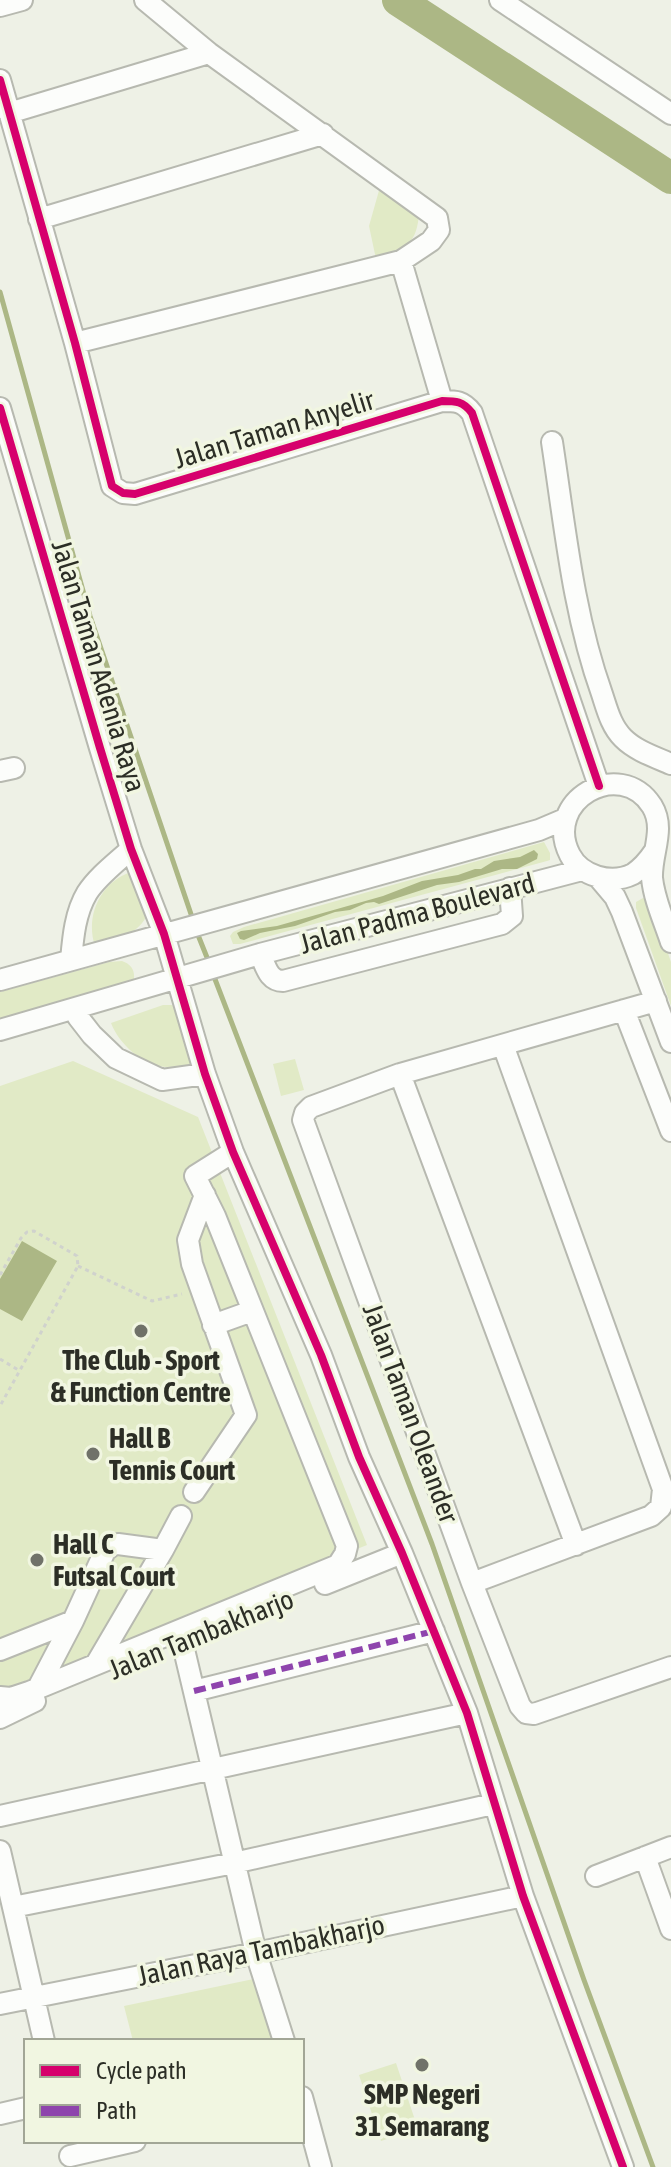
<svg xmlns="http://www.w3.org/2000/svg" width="671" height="2167" viewBox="0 0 671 2167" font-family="'Asap Condensed',sans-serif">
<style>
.green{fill:#e1eac6}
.water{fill:#acb785}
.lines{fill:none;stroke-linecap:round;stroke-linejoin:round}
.stream{stroke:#acb785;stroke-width:5}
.river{stroke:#acb785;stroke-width:32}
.minor-casing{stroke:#b7b9b0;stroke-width:24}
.path{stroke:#d0d2cd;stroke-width:3;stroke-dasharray:4 4;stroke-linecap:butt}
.minor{stroke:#fcfdfb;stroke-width:20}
.quiet{stroke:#8e44ad;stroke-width:6;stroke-dasharray:12 6;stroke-linecap:butt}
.cycleway-casing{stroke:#f1f6e1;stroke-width:13}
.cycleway{stroke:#d6006c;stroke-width:8}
.poi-dot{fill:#707269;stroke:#f1f6e1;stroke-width:3}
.labels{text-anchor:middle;stroke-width:7;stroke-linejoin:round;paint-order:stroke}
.street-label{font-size:28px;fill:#2c2e26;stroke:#f1f6e1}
.poi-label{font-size:28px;font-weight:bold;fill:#2c2e26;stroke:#f1f6e1}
</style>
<rect width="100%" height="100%" fill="#eef1e6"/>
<path class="green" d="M380 187 419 213C417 246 404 248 376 259L369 226Z
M544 842 550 853V860L547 861 240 944H233L230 936 233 932 244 927Z
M131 872 146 917C136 936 113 940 95 946 85 917 100 882 131 872Z
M643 898 649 901 652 907 671 962V1006L636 908V902Z
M122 961C133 965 136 972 133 984L0 1025V992L109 962Z
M163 1005H172L182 1011 199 1062C188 1065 177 1067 166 1067 142 1065 119 1044 111 1023Z
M295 1059 304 1090 281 1096 273 1064Z
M73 1061 198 1117 367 1545 0 1693V1086Z
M259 1978 279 2041H133L124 2006Z
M396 2063 418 2129 381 2141 359 2075Z"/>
<path class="water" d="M534 850 538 854 537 859 517 869H502L459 882 437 885 379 904 374 902 366 903 350 910 335 912 295 926 260 933 244 940 240 939 237 933 241 931 277 926 383 896 422 881 458 875 475 869H481L494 861 520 857Z
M22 1241 57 1261 22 1321 0 1309V1279Z"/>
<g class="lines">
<path class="stream" d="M0 292 90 616 193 920
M196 930 210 965
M213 974 432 1544 584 1980 653 2167"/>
<path class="river" d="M398 0 671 178"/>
<defs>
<path id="minor" d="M145 0 209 53 437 218 439 230 431 241 401 261 442 401
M500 0 671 114
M0 6 22 0
M0 80 75 343 112 486 123 493 135 494 442 401C456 401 463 401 472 413L599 786
M9 113 209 53
M39 219 323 134
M75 343 401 261
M0 408 100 748 131 849 164 934 205 1074 233 1152 321 1355 359 1457 402 1553 467 1713 523 1896 623 2167
M552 442C565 527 573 613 602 694 607 709 611 726 623 738 636 751 655 757 671 764
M0 771 14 768
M654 852C648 861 642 868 633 874 611 885 581 876 570 855 542 801 620 756 652 806 666 829 651 853 652 878 654 899 664 921 671 942
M599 878 615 897 622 912 671 1042
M260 954C266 966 268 981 283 981L502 924 512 916 510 888
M71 960C73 938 75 913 87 893 98 876 117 862 131 849
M0 980 539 830 565 819
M656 1001 400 1074 311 1107 305 1113 303 1120 472 1583 520 1706 526 1713 534 1714 671 1667
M74 1009 78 1017 92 1035 116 1058 162 1080 205 1074
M624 1010 671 1131
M0 1030 260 954 582 870
M400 1074 576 1545
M213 1325 252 1311
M194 1492 246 1415 192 1264 188 1240 205 1195
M472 1583 651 1516 661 1507 663 1489 503 1045
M325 1584 402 1553
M182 1641 256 1953 284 2041
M0 1650 73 1621
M96 1664 163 1550 181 1516
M38 1688 73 1621 105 1551 113 1545 118 1544 163 1550
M194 1691 434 1631
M0 1697 11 1698 29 1692 338 1565 345 1554 347 1546 215 1216 195 1176 233 1152
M0 1718 35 1701
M0 1816 467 1713
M0 1851 44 2041
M645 1857 671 1929
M596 1876 671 1847
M13 1907 234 1863 493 1804
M0 2004 256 1953 523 1896
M302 2097 321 2167
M0 2114 26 2108
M70 2156 135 2141"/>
</defs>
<use href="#minor" class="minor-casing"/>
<path class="path" d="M78 1266 152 1301 182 1294
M0 1275 21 1238 27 1232 34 1231 77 1256 78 1266 0 1406
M0 1359 20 1371"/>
<use href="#minor" class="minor"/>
<path class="quiet" d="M194 1691 434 1631"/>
<defs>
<path id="cycleway" d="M0 80 75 343 112 486 123 493 135 494 442 401C456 401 463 401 472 413L599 786
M0 408 100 748 131 849 164 934 205 1074 233 1152 321 1355 359 1457 402 1553 467 1713 523 1896 623 2167"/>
</defs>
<use href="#cycleway" class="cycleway-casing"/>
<use href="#cycleway" class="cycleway"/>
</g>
<g class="poi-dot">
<circle cx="141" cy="1331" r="8"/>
<circle cx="93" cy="1454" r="8"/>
<circle cx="37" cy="1560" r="8"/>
<circle cx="422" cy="2065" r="8"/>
</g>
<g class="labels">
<g class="street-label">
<text transform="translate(274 429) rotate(-17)" y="10">Jalan Taman Anyelir</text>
<text transform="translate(99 666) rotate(73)" y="10">Jalan Taman Adenia Raya</text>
<text transform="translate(417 913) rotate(-15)" y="10">Jalan Padma Boulevard</text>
<text transform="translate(411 1413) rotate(70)" y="10">Jalan Taman Oleander</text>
<text transform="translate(201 1634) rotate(-22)" y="10">Jalan Tambakharjo</text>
<text transform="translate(261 1950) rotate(-12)" y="10">Jalan Raya Tambakharjo</text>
</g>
<g class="poi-label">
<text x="141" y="1370">The Club - Sport<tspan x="141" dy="32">&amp; Function Centre</tspan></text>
<text x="109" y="1448" text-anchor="start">Hall B<tspan x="109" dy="32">Tennis Court</tspan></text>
<text x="53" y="1554" text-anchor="start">Hall C<tspan x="53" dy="32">Futsal Court</tspan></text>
<text x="422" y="2104">SMP Negeri<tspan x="422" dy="32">31 Semarang</tspan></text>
</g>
</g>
<rect x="24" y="2039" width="280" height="104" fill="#f1f6e1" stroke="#a2a696" stroke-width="2"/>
<rect x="40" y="2065" width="40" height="12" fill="#d6006c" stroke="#a2a696" stroke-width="2"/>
<text x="96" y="2079" font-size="24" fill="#2c2e26">Cycle path</text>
<rect x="40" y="2105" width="40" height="12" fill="#8e44ad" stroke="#a2a696" stroke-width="2"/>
<text x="96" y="2119" font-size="24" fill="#2c2e26">Path</text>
</svg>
